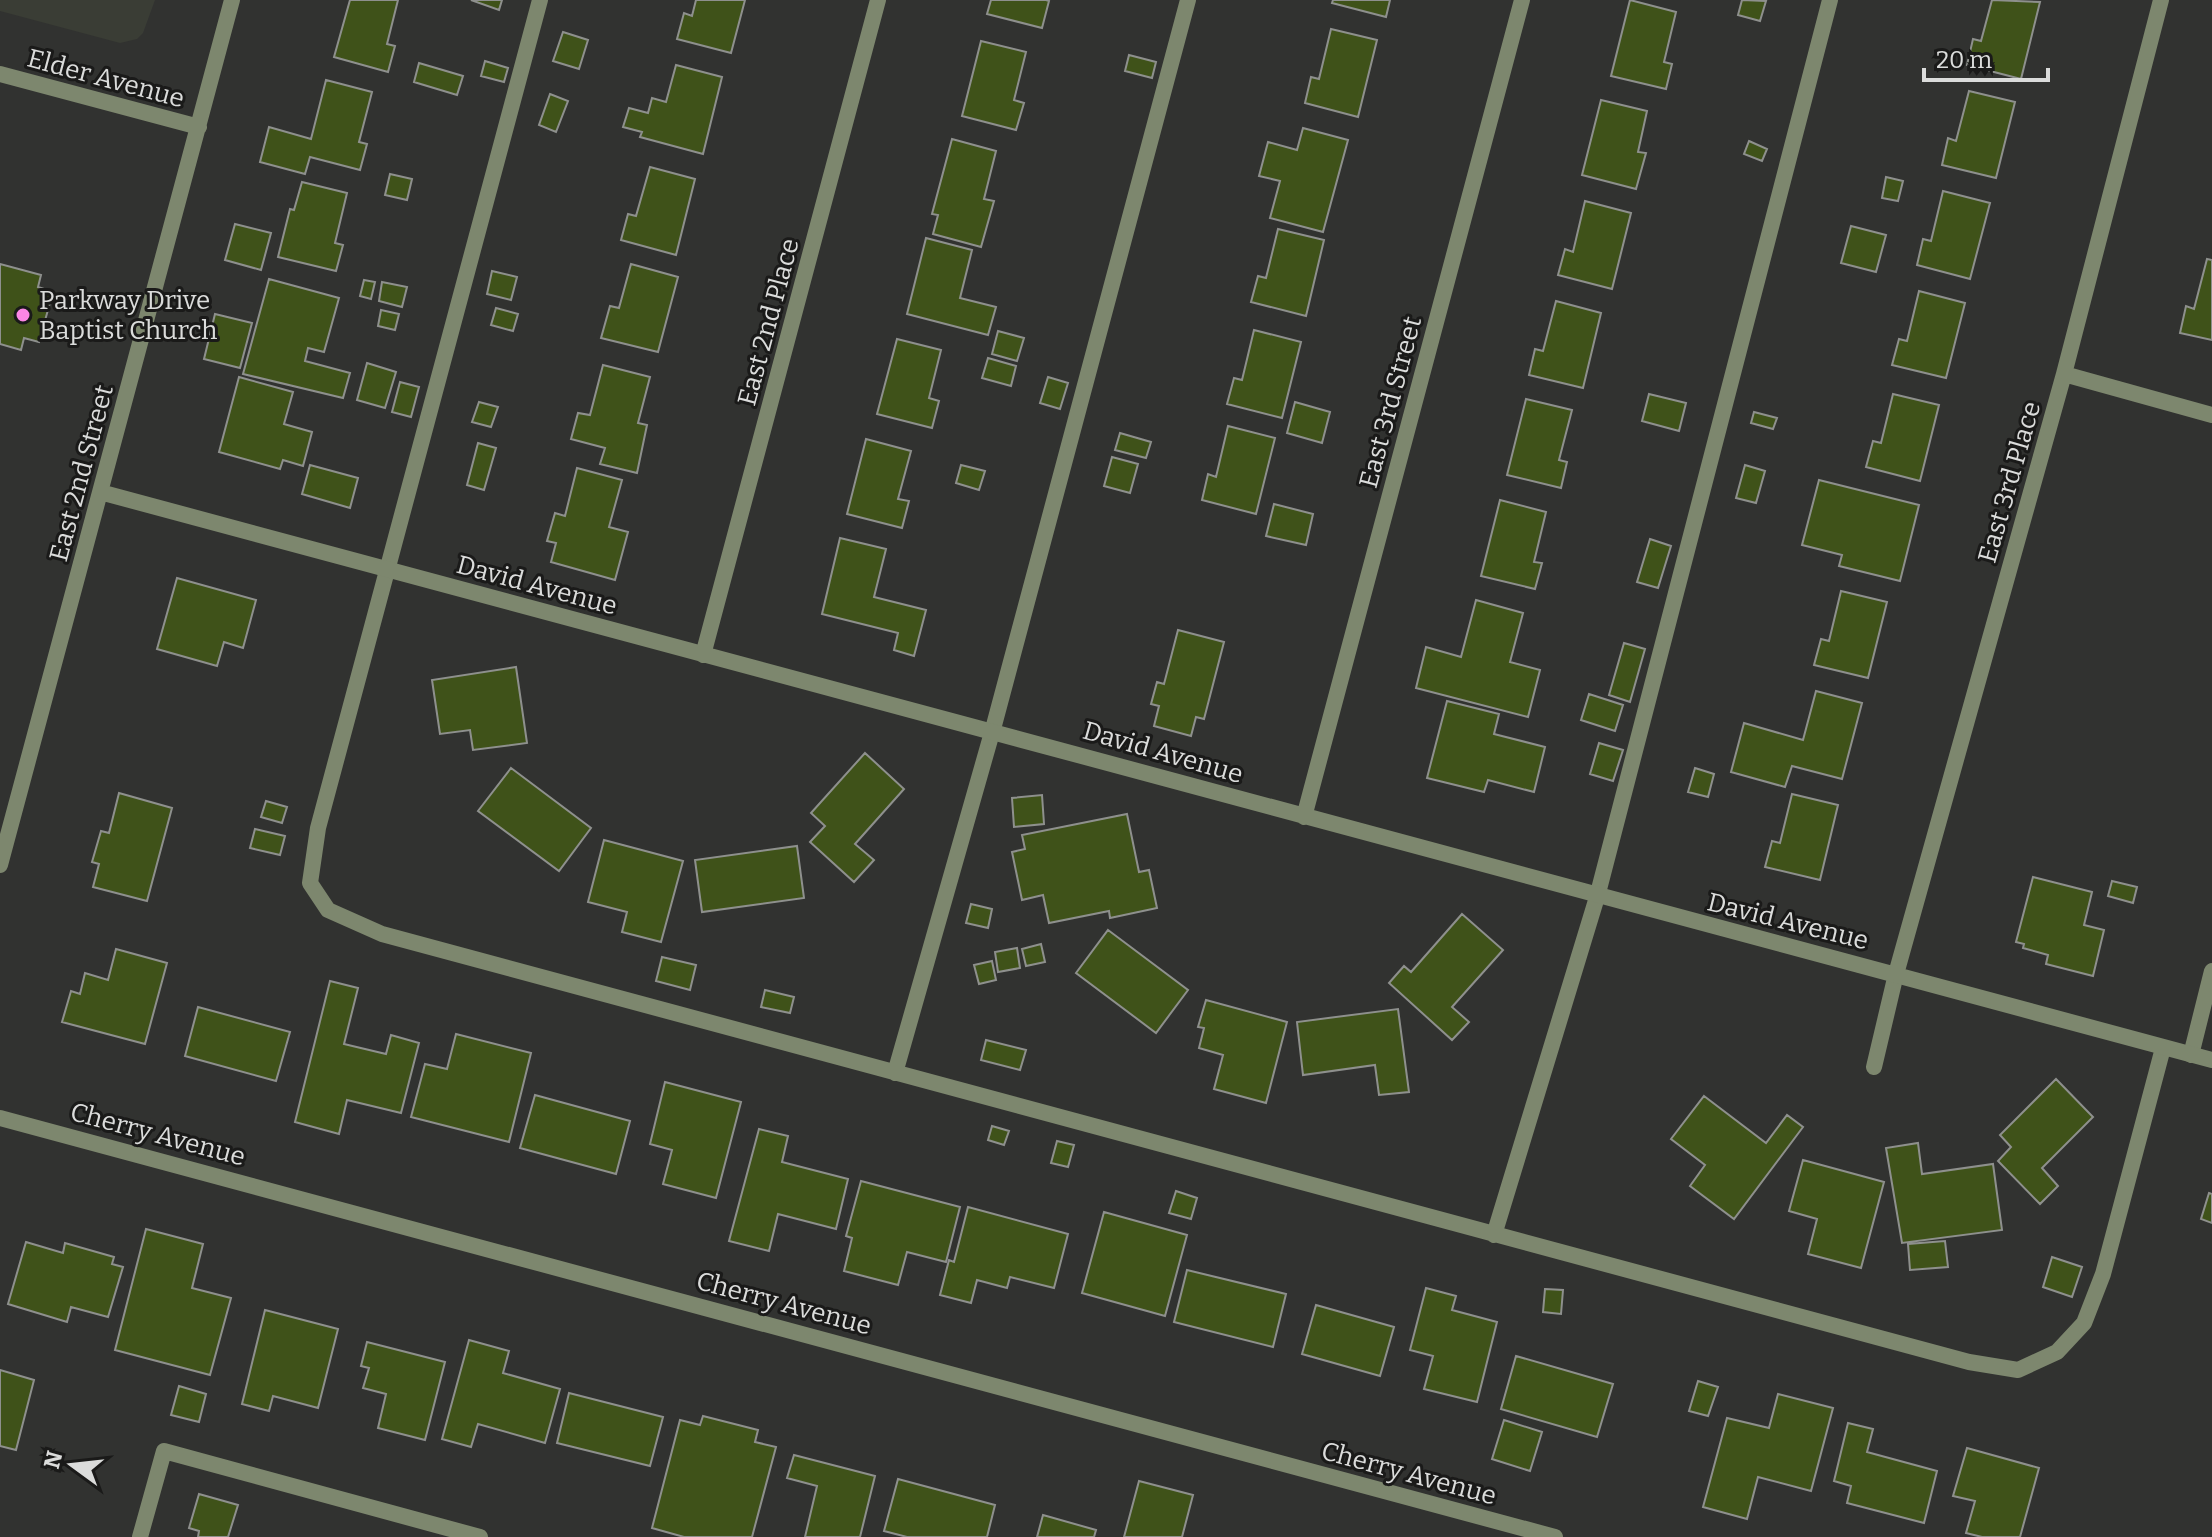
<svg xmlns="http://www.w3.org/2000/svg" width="2212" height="1537" viewBox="0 0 2212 1537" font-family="Bitter,serif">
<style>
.built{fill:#3a3d35}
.building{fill:#3f5219;stroke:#8e908d;stroke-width:2}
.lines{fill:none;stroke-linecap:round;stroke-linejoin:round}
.lane{stroke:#7d876e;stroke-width:16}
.street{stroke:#7d876e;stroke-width:16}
.poi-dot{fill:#fc86e4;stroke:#1a1a19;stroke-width:3}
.labels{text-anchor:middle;stroke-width:6;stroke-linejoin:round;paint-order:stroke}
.street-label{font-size:26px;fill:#dbdcdb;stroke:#1a1a19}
.poi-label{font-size:26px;fill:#dbdcdb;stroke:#1a1a19;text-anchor:start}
</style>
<rect width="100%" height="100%" fill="#313230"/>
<path class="built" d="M0 0H155L143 33 137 39 120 43 0 11Z"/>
<path class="building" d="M350 0H398L387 44 395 46 388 72 334 57Z
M471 0H502L499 10Z
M696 0H745L731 53 677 39 684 13 692 16Z
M991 0H1046L1049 1 1042 28 987 14Z
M1333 0H1390L1386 17 1332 3Z
M1630 0 1676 12 1664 62 1672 64 1666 89 1611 76Z
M1742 0 1766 1 1760 21 1738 15Z
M1992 0 2040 2 2021 79 1967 65 1973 39 1981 41Z
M1331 29 1377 40 1358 117 1305 103 1311 77 1319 79Z
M563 32 588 40 579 69 553 61Z
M981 41 1026 52 1014 100 1024 103 1016 130 962 116Z
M1129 55 1156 62 1152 78 1125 71Z
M485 61 508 68 504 82 481 76Z
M419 63 463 76 457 95 414 82Z
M676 65 722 77 703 154 640 137 642 132 623 127 629 108 648 113 652 98 666 102Z
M326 80 372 92 359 142 367 144 360 170 310 157 305 174 260 162 269 127 311 139Z
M1969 91 2015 102 1996 178 1942 165 1948 138 1956 141Z
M550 94 568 101 556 132 539 125Z
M1601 100 1647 111 1638 152 1646 153 1636 189 1582 175Z
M1303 128 1348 140 1323 232 1270 218 1280 181 1259 176 1268 142 1297 150Z
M952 139 996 151 984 199 994 201 981 247 933 234 938 215 932 214Z
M1749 141 1767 149 1762 161 1744 154Z
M650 167 695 179 676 255 621 240 628 214 636 216Z
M390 174 412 179 407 200 385 195Z
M1886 177 1903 181 1898 201 1882 198Z
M302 182 347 193 335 243 343 245 336 271 278 257 290 209 294 210Z
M1943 191 1990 203 1970 279 1917 265 1923 239 1931 241Z
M1585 201 1631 213 1612 289 1558 275 1565 249 1573 252Z
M235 224 271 233 261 270 225 260Z
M1851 226 1886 235 1876 272 1841 263Z
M1278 229 1324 240 1306 316 1251 302 1258 276 1266 278Z
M926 238 972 250 960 298 996 307 988 335 907 314Z
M2207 259 2212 260V340L2180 333 2186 306 2194 309Z
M0 264 41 275 38 287 53 292 39 342 24 338 21 350 0 344Z
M631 264 678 277 658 352 601 338 610 306 619 308Z
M492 271 517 277 511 300 487 294Z
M269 279 339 298 324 352 308 348 305 361 350 373 343 398 243 374Z
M364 280 375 282 371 299 360 296Z
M382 282 407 287 402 307 379 301Z
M1919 291 1965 303 1946 378 1892 365 1899 339 1907 341Z
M1556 301 1601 313 1583 388 1529 375 1535 349 1543 351Z
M496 308 518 314 513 331 491 325Z
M381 310 399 314 395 330 378 326Z
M215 314 252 323 240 368 204 359Z
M1254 330 1301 342 1282 418 1227 404 1234 378 1242 380Z
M998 331 1024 338 1017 361 992 354Z
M897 339 941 350 929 398 939 401 932 428 877 414Z
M988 358 1016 366 1011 386 982 378Z
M367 363 396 372 385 408 357 400Z
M603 365 650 377 638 423 647 425 637 473 600 464 605 448 571 439 578 413 590 415Z
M239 377 293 392 284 424 312 432 303 466 283 460 280 469 219 452Z
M1048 377 1068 383 1060 409 1040 403Z
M400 382 419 387 411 417 392 412Z
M1649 394 1686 403 1679 431 1642 421Z
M1893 394 1939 405 1920 481 1866 467 1873 441 1881 443Z
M1526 399 1572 410 1559 460 1567 462 1561 488 1507 475Z
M479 402 498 407 491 427 472 422Z
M1295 402 1330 412 1322 443 1287 433Z
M1754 412 1777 418 1773 429 1751 423Z
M1228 426 1275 438 1256 514 1202 500 1208 474 1216 477Z
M1120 433 1151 442 1146 458 1115 450Z
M866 439 911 451 898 499 909 501 902 528 847 514Z
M478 443 496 448 484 490 467 485Z
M1112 457 1138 464 1130 493 1104 486Z
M310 465 358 478 350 508 302 494Z
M961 465 985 471 979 490 956 483Z
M1745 465 1765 471 1756 503 1736 498Z
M577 468 622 480 609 527 628 532 615 580 551 562 556 543 547 541 555 513 565 516Z
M1819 480 1919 505 1900 581 1839 566 1842 555 1802 545Z
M1500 500 1546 512 1534 562 1542 563 1535 589 1481 576Z
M1274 504 1313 514 1306 545 1266 536Z
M840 538 886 549 874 597 926 610 914 656 894 650 898 633 822 614Z
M1650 539 1671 546 1658 588 1637 582Z
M177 578 256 600 243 648 224 642 217 666 157 649Z
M1841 591 1887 602 1868 678 1814 665 1821 639 1829 641Z
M1476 600 1523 613 1510 662 1540 670 1528 717 1416 688 1426 647 1461 657Z
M1178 630 1224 642 1204 719 1196 717 1191 736 1154 726 1159 706 1151 704 1157 682 1164 684Z
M1624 643 1645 649 1630 702 1609 695Z
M516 667 527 743 473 750 470 730 440 734 432 680Z
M1816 691 1862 703 1842 779 1792 766 1785 787 1731 772 1744 723 1803 740Z
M1589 694 1623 705 1615 731 1581 720Z
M1447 701 1499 714 1494 734 1545 747 1534 792 1488 780 1484 792 1427 778Z
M1599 743 1623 750 1613 781 1590 774Z
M865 753 904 789 855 844 874 860 854 882 810 842 825 826 811 813Z
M511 768 591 828 559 871 478 811Z
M1695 768 1714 774 1708 797 1688 792Z
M119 793 172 808 147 901 93 887 99 864 92 862 101 831 109 833Z
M1792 794 1838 805 1820 880 1765 867 1772 841 1780 843Z
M1042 795 1044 824 1014 827 1012 798Z
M266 801 287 807 282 823 261 817Z
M1127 814 1139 872 1149 870 1157 908 1110 918 1109 911 1049 923 1043 895 1022 900 1012 852 1025 849 1022 835Z
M255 829 285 836 280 855 250 848Z
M604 840 683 861 661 942 622 932 627 912 588 902Z
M797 846 804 898 702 912 695 860Z
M2033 877 2092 892 2084 925 2104 930 2093 976 2046 964 2048 955 2023 948 2024 944 2016 942Z
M2112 881 2137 887 2133 903 2108 896Z
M971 904 992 909 988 928 966 923Z
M1462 914 1503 950 1452 1007 1469 1022 1452 1040 1389 983 1404 966 1411 972Z
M1108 930 1188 990 1156 1033 1076 973Z
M1041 944 1045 962 1026 966 1022 949Z
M1017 948 1020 968 998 972 995 952Z
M116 949 167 963 145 1044 62 1022 71 991 80 994 85 973 108 980Z
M662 957 696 965 690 990 656 981Z
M992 961 996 980 979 984 974 965Z
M330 981 358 988 344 1044 386 1054 391 1035 419 1043 401 1113 347 1100 339 1134 295 1122Z
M765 990 794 997 790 1013 761 1007Z
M1206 1000 1287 1022 1266 1103 1214 1089 1223 1055 1199 1048 1204 1028 1198 1027Z
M198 1007 290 1032 276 1081 185 1056Z
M1398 1009 1409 1092 1379 1095 1375 1065 1303 1075 1297 1022Z
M456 1034 531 1053 509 1142 411 1117 425 1064 447 1069Z
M986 1040 1026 1050 1020 1070 981 1060Z
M2056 1079 2093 1117 2042 1168 2058 1186 2040 1204 1998 1161 2011 1147 2000 1135Z
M665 1082 741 1102 716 1198 663 1184 672 1150 650 1144Z
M535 1095 630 1121 616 1174 520 1148Z
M1704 1096 1766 1143 1787 1115 1803 1127 1734 1219 1690 1186 1705 1165 1671 1139Z
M992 1126 1009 1131 1004 1145 988 1140Z
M759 1129 788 1136 782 1162 848 1179 836 1229 778 1214 769 1251 729 1241Z
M1057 1141 1074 1145 1068 1167 1051 1163Z
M1918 1143 1922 1174 1993 1164 2002 1230 1902 1243 1886 1148Z
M1803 1160 1884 1182 1861 1268 1808 1254 1817 1219 1789 1211Z
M861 1181 960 1207 946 1262 907 1252 898 1285 844 1271 852 1238 846 1236Z
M1176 1191 1197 1198 1191 1219 1169 1213Z
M2209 1193 2212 1194V1223L2201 1219Z
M968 1207 1068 1234 1054 1288 1010 1277 1007 1288 977 1280 971 1303 940 1295 949 1260 954 1262Z
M1104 1212 1187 1235 1165 1316 1082 1293Z
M146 1229 203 1244 192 1288 231 1298 210 1375 115 1350Z
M1945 1241 1948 1267 1910 1270 1908 1244Z
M26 1242 63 1253 65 1243 114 1257 112 1264 123 1267 108 1317 71 1307 67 1322 8 1304Z
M2052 1257 2082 1267 2072 1297 2043 1287Z
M1187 1270 1286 1294 1273 1347 1174 1322Z
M1426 1288 1456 1296 1452 1310 1497 1322 1477 1402 1424 1389 1433 1356 1410 1350Z
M1545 1289 1563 1290 1561 1314 1543 1312Z
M1316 1305 1394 1327 1380 1376 1302 1354Z
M265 1310 338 1329 318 1408 273 1396 269 1411 242 1404Z
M469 1340 509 1351 503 1373 560 1389 545 1443 478 1424 471 1447 442 1439Z
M367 1342 445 1362 425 1440 378 1428 386 1394 363 1388 369 1368 361 1366Z
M1516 1356 1613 1384 1597 1437 1501 1409Z
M0 1370 34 1380 16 1450 0 1446Z
M1698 1381 1718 1387 1708 1416 1689 1411Z
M179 1386 206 1394 199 1422 171 1415Z
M569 1393 663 1417 650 1466 557 1443Z
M1778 1394 1833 1408 1811 1491 1758 1477 1747 1519 1703 1507 1727 1418 1769 1428Z
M703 1416 758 1430 755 1442 776 1447 752 1537H684L652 1528 680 1420 700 1425Z
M1504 1420 1542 1432 1530 1471 1492 1459Z
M1848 1423 1873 1429 1867 1452 1937 1471 1924 1523 1847 1503 1851 1486 1834 1481Z
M1967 1448 2039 1468 2020 1537H1982L1966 1533 1975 1501 1953 1496Z
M794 1455 875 1476 860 1537H805L817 1486 787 1478Z
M898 1479 995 1505 987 1537H907L884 1531Z
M1139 1481 1193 1495 1182 1537H1124Z
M199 1494 238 1505 228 1537H198L199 1531 189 1528Z
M1043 1515 1096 1530 1094 1537H1037Z"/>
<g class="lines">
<path class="lane" d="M540 0 318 828 310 883 328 910 382 934 1969 1362 2018 1370 2057 1352 2084 1323 2103 1274 2163 1048
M2191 1055 2212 971
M1874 1067 1896 974
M895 1073 993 729 1188 0
M1494 1235 1597 897 1830 0
M140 1537 164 1451 480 1537"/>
<path class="street" d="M0 74 199 127
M2064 374 2212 415
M100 492 2212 1060
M703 655 878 0
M1304 817 1522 0
M0 865 232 0
M1896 974 2064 374 2161 0
M0 1118 1555 1537"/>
</g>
<circle class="poi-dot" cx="23" cy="315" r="8"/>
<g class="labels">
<g class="street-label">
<text transform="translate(106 78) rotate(15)" y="9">Elder Avenue</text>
<text transform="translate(768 322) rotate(-75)" y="9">East 2nd Place</text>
<text transform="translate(1390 402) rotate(-75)" y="9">East 3rd Street</text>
<text transform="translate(81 473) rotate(-75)" y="9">East 2nd Street</text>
<text transform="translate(2009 482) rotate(-74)" y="9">East 3rd Place</text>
<text transform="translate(537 585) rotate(15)" y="9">David Avenue</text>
<text transform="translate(1163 752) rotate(16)" y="9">David Avenue</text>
<text transform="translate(1788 921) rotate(14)" y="9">David Avenue</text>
<text transform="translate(158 1134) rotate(15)" y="9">Cherry Avenue</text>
<text transform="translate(784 1303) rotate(15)" y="9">Cherry Avenue</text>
<text transform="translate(1409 1473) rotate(15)" y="9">Cherry Avenue</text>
</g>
<g class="poi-label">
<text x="39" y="309">Parkway Drive<tspan x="39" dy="30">Baptist Church</tspan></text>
</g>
</g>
<g transform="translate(72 1465) rotate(285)" stroke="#1a1a19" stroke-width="6" paint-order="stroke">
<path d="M0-6L14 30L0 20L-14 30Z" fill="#dbdcdb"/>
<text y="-12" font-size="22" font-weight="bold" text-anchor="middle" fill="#dbdcdb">N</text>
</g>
<path d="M1924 68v12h124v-12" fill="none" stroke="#dbdcdb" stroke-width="4"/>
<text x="1936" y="68" font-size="24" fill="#dbdcdb" stroke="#1a1a19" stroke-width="6" paint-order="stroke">20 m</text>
</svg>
